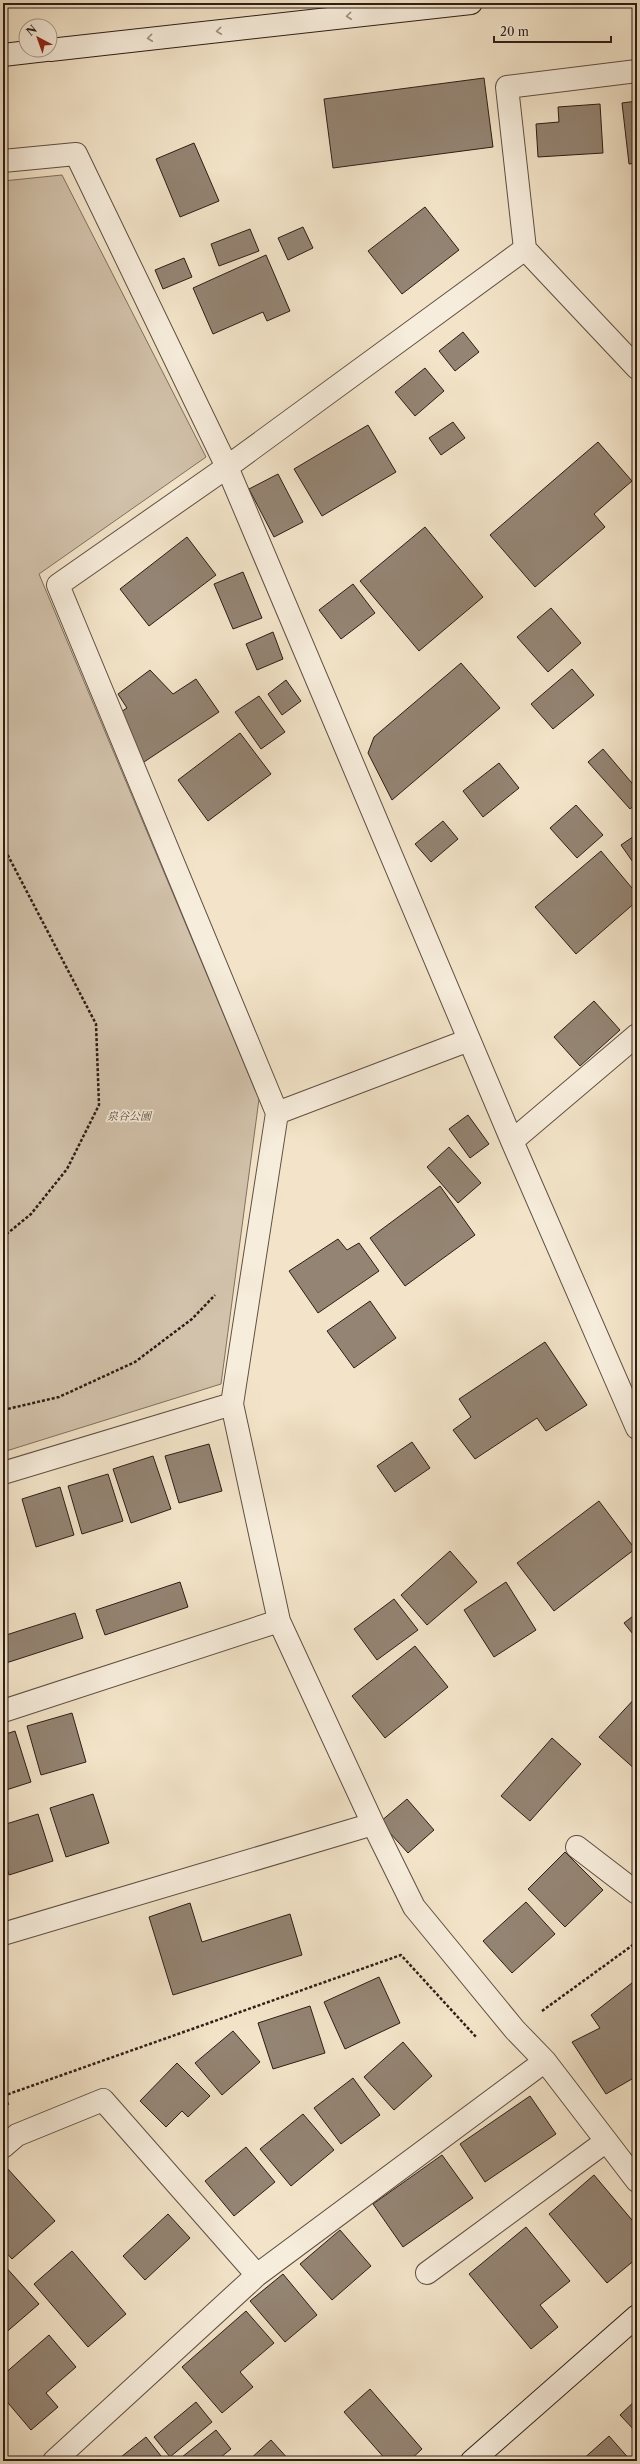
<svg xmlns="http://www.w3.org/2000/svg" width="640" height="2464" viewBox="0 0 640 2464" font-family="'Libre Caslon Text','Noto Serif JP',serif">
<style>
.green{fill:#d2c2ab;stroke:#807060}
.building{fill:#948473;stroke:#2e1d16}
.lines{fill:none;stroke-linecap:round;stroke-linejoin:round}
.street-casing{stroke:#5f4f43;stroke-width:24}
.secondary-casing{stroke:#2e1d16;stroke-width:24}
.path{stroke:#2e1d16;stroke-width:2.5;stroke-dasharray:3 2;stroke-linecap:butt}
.street{stroke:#f7eddc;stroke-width:22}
.secondary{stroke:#f7eddc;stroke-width:22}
.oneway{stroke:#9d8f83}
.labels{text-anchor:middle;stroke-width:3.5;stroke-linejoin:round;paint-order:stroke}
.park-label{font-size:11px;font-style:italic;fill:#5f4f43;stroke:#f7eddc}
</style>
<rect width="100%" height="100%" fill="#f3e4c9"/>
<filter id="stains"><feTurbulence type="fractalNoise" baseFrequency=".005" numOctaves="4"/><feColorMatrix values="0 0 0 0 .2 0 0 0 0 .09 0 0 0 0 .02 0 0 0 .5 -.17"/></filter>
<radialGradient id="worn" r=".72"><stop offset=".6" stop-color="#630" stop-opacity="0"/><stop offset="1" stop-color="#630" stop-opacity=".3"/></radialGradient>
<path class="green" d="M62 175 206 457 39 574 259 1099 221 1384 3 1452V181Z"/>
<path class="building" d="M484 78 493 147 333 168 324 99Z
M637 101V163L629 164 622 103Z
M600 104 603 153 538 157 536 124 559 122 558 107Z
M194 143 219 201 180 217 156 159Z
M425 207 459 250 402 294 368 251Z
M303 227 313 248 288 260 278 238Z
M250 229 259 251 219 266 211 244Z
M266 255 290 311 267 321 263 312 213 334 193 288Z
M184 258 192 277 163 289 155 270Z
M463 332 479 352 455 371 439 351Z
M425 368 444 391 415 416 395 392Z
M453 422 465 438 441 455 429 438Z
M368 425 396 472 322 516 294 469Z
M598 442 632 481 594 514 605 527 535 587 490 535Z
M278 474 303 522 274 537 249 489Z
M425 527 483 597 419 651 360 581Z
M187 537 216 575 149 626 120 589Z
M243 572 262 618 233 629 214 584Z
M353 584 375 613 341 639 319 610Z
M551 608 581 643 548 672 517 637Z
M273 632 283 659 257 670 246 644Z
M461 663 500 708 392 800 368 753 374 737Z
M572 669 594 695 553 729 531 704Z
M150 670 173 694 196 679 219 712 138 766 113 717 127 708 118 694Z
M286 680 301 701 282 715 268 694Z
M259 696 285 732 261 749 235 712Z
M240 733 271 774 208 821 178 780Z
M603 749 637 789V803L630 809 588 762Z
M499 763 519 788 483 817 463 791Z
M576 805 603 835 577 858 550 828Z
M443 821 458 839 431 862 415 844Z
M637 834V868L621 845Z
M601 851 637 894V901L576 954 535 907Z
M594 1001 620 1030 580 1066 554 1037Z
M468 1115 489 1144 470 1158 449 1129Z
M449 1147 481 1183 458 1203 427 1167Z
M440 1186 475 1235 405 1286 370 1238Z
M338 1239 347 1250 359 1243 379 1271 318 1313 289 1271Z
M370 1301 396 1338 354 1368 327 1331Z
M545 1342 587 1405 546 1431 537 1418 475 1459 453 1430 471 1417 459 1399Z
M412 1442 430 1468 395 1492 377 1466Z
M209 1444 222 1491 179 1503 165 1456Z
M153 1456 171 1509 131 1523 113 1469Z
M108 1474 123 1521 82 1534 68 1486Z
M60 1487 74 1535 36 1547 22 1499Z
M599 1501 635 1549 554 1611 517 1563Z
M450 1551 477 1582 427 1625 401 1595Z
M180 1582 188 1607 105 1635 96 1610Z
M506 1582 536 1630 494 1657 464 1610Z
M394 1599 418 1630 377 1660 354 1629Z
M75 1613 83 1638 3 1664V1636Z
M637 1613V1639L624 1623Z
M415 1646 448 1687 385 1738 352 1696Z
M637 1696V1771L599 1737Z
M72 1713 86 1762 41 1775 27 1726Z
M15 1731 31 1782 3 1791V1735Z
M552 1738 581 1764 530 1821 501 1796Z
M93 1794 109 1843 66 1857 50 1808Z
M407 1799 434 1830 408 1853 380 1822Z
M38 1814 53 1861 9 1875 3 1854V1825Z
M565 1852 603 1890 565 1927 528 1889Z
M526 1902 555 1934 512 1973 483 1941Z
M190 1903 202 1942 290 1914 302 1955 173 1995 149 1917Z
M379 1977 400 2023 345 2049 324 2002Z
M637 1979V2076L606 2094 572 2042 600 2028 591 2015Z
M310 2006 325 2053 273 2069 258 2023Z
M233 2031 260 2062 222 2095 195 2063Z
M403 2042 432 2076 394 2110 364 2077Z
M177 2063 210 2096 188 2117 182 2111 166 2127 140 2101Z
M353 2078 380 2115 341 2144 314 2108Z
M530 2096 556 2134 485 2182 460 2144Z
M303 2114 334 2150 291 2186 260 2149Z
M246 2147 275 2182 234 2216 205 2181Z
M442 2155 473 2198 403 2247 373 2204Z
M7 2168 55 2221 12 2259 3 2249V2172Z
M594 2175 637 2226V2258L607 2283 549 2214Z
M168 2214 190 2238 145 2280 123 2256Z
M526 2227 570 2281 540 2305 558 2327 531 2349 469 2274Z
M340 2230 371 2266 332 2300 300 2264Z
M72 2251 126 2314 88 2347 34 2284Z
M3 2264 39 2304 3 2335Z
M283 2274 317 2315 285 2342 250 2301Z
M246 2311 274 2343 240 2372 253 2387 222 2413 182 2367Z
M49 2335 76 2367 46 2393 58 2407 31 2430 3 2397V2375Z
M370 2389 422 2449 409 2461H387L344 2412Z
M637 2399V2433L620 2415Z
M196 2402 212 2422 170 2457 154 2437Z
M216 2430 231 2449 216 2461H177Z
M609 2436 631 2461H581Z
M146 2437 165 2461H116Z
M271 2440 290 2461H248Z"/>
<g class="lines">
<defs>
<path id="street" d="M637 71 507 87 525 249 637 368
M3 161 76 154 227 467 512 1141 637 1428
M525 249 227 467 58 585 277 1113 232 1404 279 1621 373 1824 414 1907 515 2030 545 2061 637 2181
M277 1113 469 1040
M512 1141 637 1035
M3 1473 232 1404
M3 1711 279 1621
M577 1847 637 1893
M3 1934 373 1824
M3 2147 17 2135 103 2100 257 2275
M427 2273 605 2142
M54 2461 257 2275 545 2061"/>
<path id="secondary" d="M50 50 471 3
M3 55 46 50
M472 2461 637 2316"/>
</defs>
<use href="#street" class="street-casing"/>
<use href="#secondary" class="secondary-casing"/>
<path class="path" d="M3 385V390
M3 846 96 1024 99 1105 67 1169 31 1214 3 1237
M3 1410 59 1397 135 1362 192 1319 215 1295
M542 2011 637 1942
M3 2088 8 2105
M3 2096 401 1955 477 2038"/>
<use href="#street" class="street"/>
<use href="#secondary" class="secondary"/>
</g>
<defs><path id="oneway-chevron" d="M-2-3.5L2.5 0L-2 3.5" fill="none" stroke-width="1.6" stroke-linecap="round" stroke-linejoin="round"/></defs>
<g class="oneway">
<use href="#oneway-chevron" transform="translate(349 16) rotate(174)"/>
<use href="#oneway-chevron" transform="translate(219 31) rotate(174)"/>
<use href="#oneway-chevron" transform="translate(150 38) rotate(174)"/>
</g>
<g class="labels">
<g class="park-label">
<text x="129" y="1120">泉谷公園</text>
</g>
</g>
<rect width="640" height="2464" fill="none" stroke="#f3e4c9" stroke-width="16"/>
<rect x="4" y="4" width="632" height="2456" fill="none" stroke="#2e1d16" stroke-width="2"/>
<rect x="8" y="8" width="624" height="2448" fill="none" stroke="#2e1d16"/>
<g transform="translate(38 38) rotate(319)"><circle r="19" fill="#f7eddc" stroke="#a79a8d"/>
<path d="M0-3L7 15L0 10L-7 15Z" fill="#8f2418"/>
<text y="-6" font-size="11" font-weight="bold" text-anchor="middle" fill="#2e1d16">N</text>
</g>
<path d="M494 36v6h117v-6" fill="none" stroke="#2e1d16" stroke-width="2"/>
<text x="500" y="36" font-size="12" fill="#2e1d16" stroke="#f7eddc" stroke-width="3" paint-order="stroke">20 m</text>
<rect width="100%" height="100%" filter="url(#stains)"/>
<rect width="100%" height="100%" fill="url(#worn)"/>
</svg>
